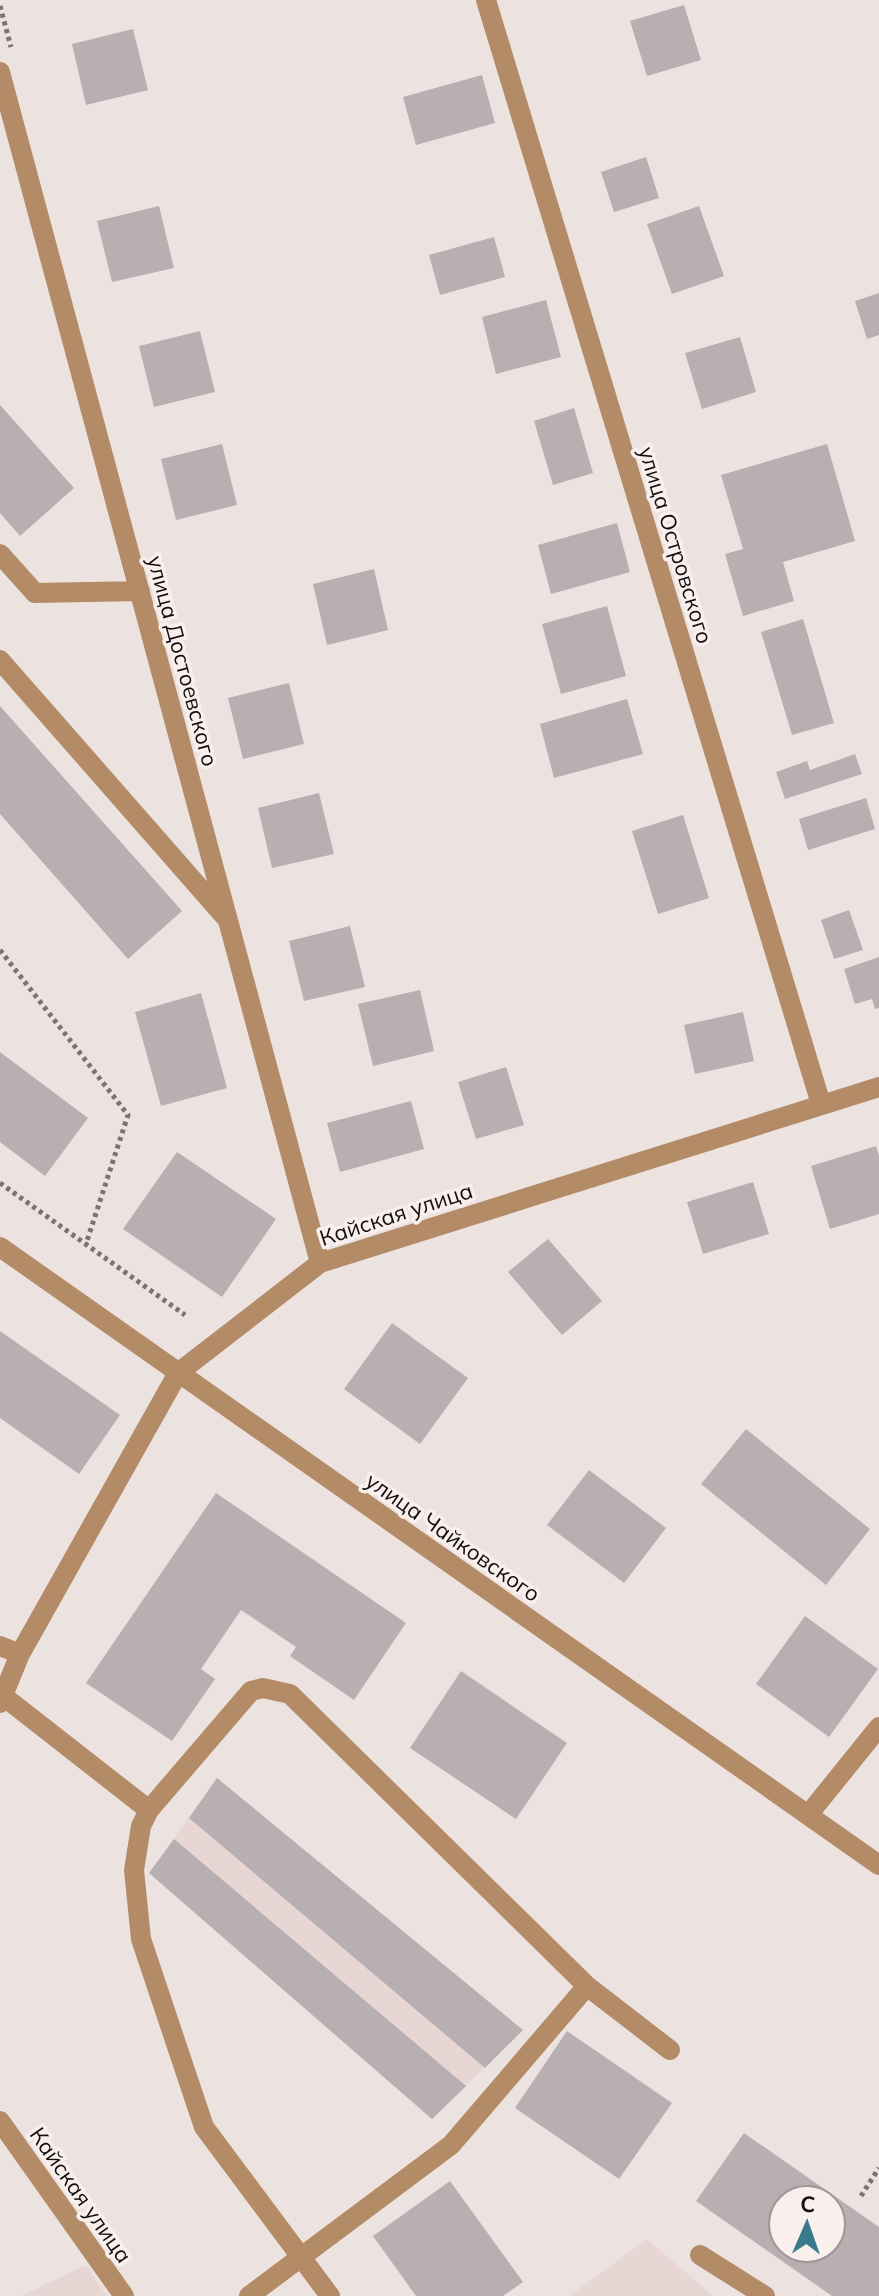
<svg xmlns="http://www.w3.org/2000/svg" width="879" height="2296" viewBox="0 0 879 2296" font-family="Mulish,sans-serif">
<style>
.built{fill:#e7d6d3}
.building{fill:#b7afb2;fill-rule:evenodd}
.lines{fill:none;stroke-linecap:round;stroke-linejoin:round}
.path{stroke:#797371;stroke-width:5;stroke-dasharray:4 4;stroke-linecap:butt}
.minor{stroke:#b48b67;stroke-width:20}
.labels{text-anchor:middle;stroke-width:7;stroke-linejoin:round;paint-order:stroke}
.street-label{font-size:22px;fill:#120f0e;stroke:#f9f0ee}
</style>
<rect width="100%" height="100%" fill="#ece3e1"/>
<path class="built" d="M217 1778 523 2030 432 2119 149 1873Z
M647 2239 713 2296H569Z
M86 2265 107 2296H21Z"/>
<path class="building" d="M684 5 701 60 647 76 630 21Z
M133 29 148 90 86 105 72 44Z
M482 75 495 123 416 145 403 97Z
M646 157 659 198 614 212 601 172Z
M159 206 174 268 112 282 97 221Z
M699 206 724 276 672 294 647 224Z
M494 237 505 277 440 295 429 255Z
M879 293V335L867 339 855 301Z
M546 300 561 357 496 374 482 317Z
M200 331 215 392 154 407 139 346Z
M740 337 756 392 702 409 685 353Z
M0 405 74 488 20 536 0 513Z
M574 408 593 473 553 485 534 421Z
M222 444 237 505 176 520 161 459Z
M827 444 855 541 783 562 794 601 743 616 725 554 743 549 721 475Z
M617 523 630 572 551 594 538 545Z
M374 569 388 630 327 645 313 584Z
M607 606 626 676 561 694 542 624Z
M803 619 834 723 792 735 761 632Z
M289 683 304 744 243 759 228 698Z
M627 699 643 754 554 778 540 724Z
M0 706 182 911 128 959 0 814Z
M855 754 862 774 785 799 776 772 807 761 810 770Z
M319 793 334 854 272 868 258 808Z
M866 798 875 829 808 850 799 819Z
M683 815 709 898 658 914 632 831Z
M849 910 863 950 834 959 821 920Z
M350 926 365 987 304 1001 289 941Z
M879 957V1008L875 1009 872 999 855 1004 844 969Z
M420 990 434 1051 373 1066 358 1004Z
M201 993 227 1088 161 1106 135 1012Z
M743 1012 754 1061 695 1074 684 1025Z
M0 1052 88 1118 45 1176 0 1142Z
M506 1067 524 1125 476 1139 458 1082Z
M411 1101 424 1149 340 1172 327 1123Z
M876 1146 879 1156V1214L830 1229 811 1166Z
M177 1152 276 1219 222 1297 123 1229Z
M753 1182 769 1234 703 1254 687 1202Z
M548 1239 602 1301 562 1335 508 1272Z
M392 1323 468 1378 420 1444 344 1389Z
M0 1331 120 1415 79 1474 0 1418Z
M746 1429 870 1529 826 1585 701 1484Z
M589 1470 666 1528 624 1583 547 1525Z
M216 1493 406 1623 354 1700 290 1656 296 1647 241 1610 201 1669 215 1679 172 1741 86 1683Z
M805 1616 878 1669 829 1737 756 1684Z
M461 1671 567 1743 516 1819 410 1748Z
M217 1778 523 2030 485 2068 189 1818Z
M174 1839 466 2086 432 2119 149 1873Z
M567 2031 672 2103 619 2179 515 2108Z
M744 2133 879 2227V2296H832L696 2201ZM783 2200H831V2248H783Z
M450 2181 523 2282 503 2296H416L373 2236Z"/>
<g class="lines">
<path class="path" d="M0 6 11 47
M0 950 128 1115 86 1244
M0 1183 185 1315
M861 2196 879 2168"/>
<path class="minor" d="M486 0 821 1104
M0 72 320 1263
M0 554 35 593 140 591
M0 660 226 918
M0 1247 879 1865
M0 1646 20 1654
M3 1696 149 1810 251 1691 263 1688 290 1694 587 1986 670 2050
M0 1703 20 1654 178 1373 320 1263 879 1087
M149 1810 141 1826 134 1870 141 1939 204 2127 330 2296
M808 1815 879 1727
M0 2121 124 2296
M700 2255 765 2296
M249 2296 451 2145 587 1986"/>
</g>
<g class="labels">
<g class="street-label">
<text transform="translate(676 545) rotate(73)" y="8">улица Островского</text>
<text transform="translate(183 661) rotate(75)" y="8">улица Достоевского</text>
<text transform="translate(396 1214) rotate(-18)" y="8">Кайская улица</text>
<text transform="translate(453 1537) rotate(35)" y="8">улица Чайковского</text>
<text transform="translate(81 2195) rotate(55)" y="8">Кайская улица</text>
</g>
</g>
<g transform="translate(807 2224) rotate(2)"><circle r="38" fill="#f9f0ee" stroke="#9d9694" stroke-width="2"/>
<path d="M0-6L14 30L0 20L-14 30Z" fill="#397b8d"/>
<text y="-12" font-size="22" font-weight="bold" text-anchor="middle" fill="#120f0e">С</text>
</g>
</svg>
